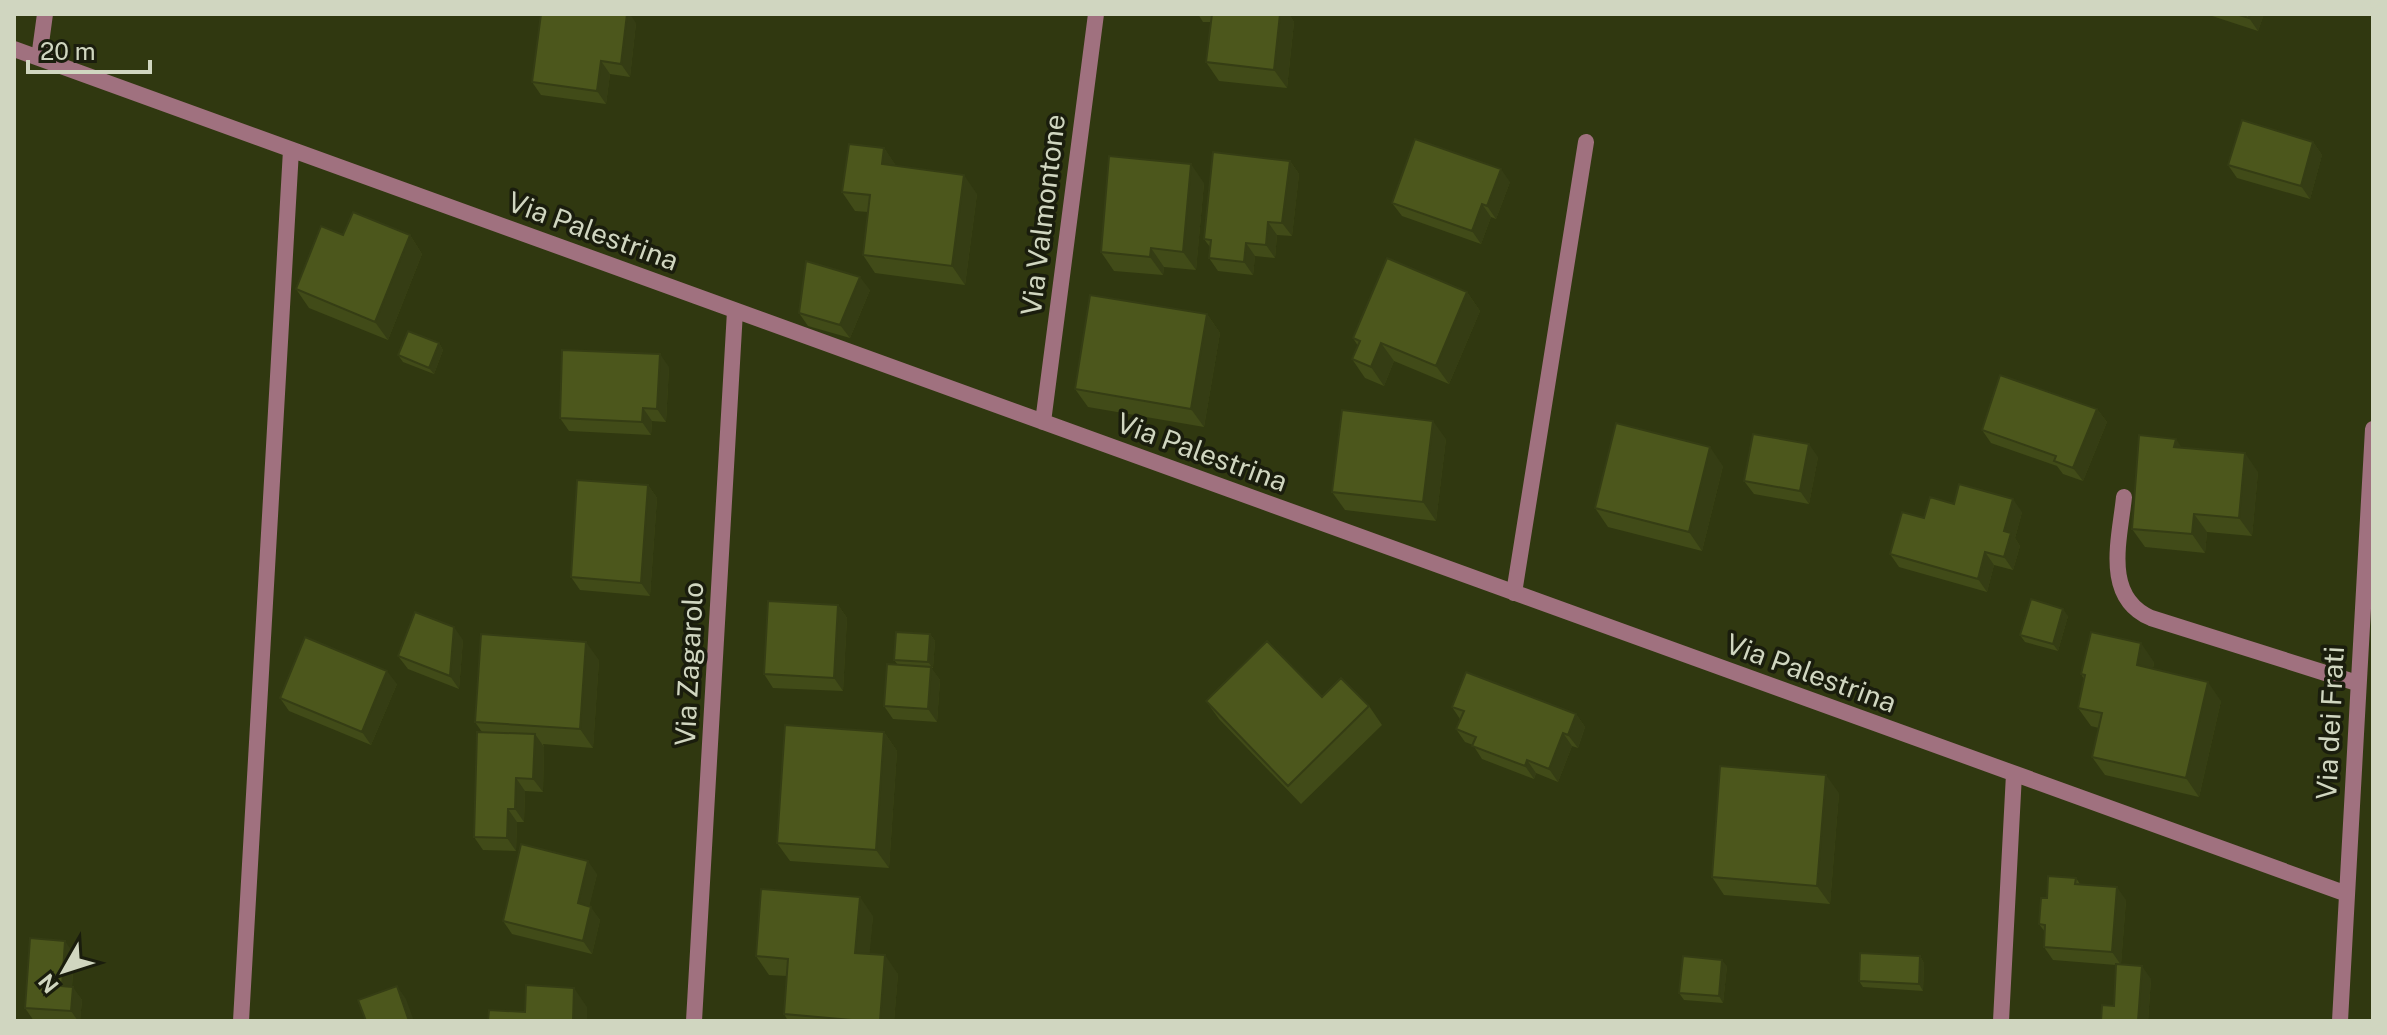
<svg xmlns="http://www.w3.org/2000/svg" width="2387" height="1035" viewBox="0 0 2387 1035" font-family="'Public Sans',sans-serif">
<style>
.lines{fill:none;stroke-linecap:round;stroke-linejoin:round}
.street{stroke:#a0717f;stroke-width:16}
.wall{fill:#414b18}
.shaded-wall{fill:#353d14}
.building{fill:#4c571c;stroke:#353d14;stroke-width:2}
.labels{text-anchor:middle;stroke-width:7;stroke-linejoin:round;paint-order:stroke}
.street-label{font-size:28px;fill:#d0d6c0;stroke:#1a1d0d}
</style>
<rect width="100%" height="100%" fill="#303810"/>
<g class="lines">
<path class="street" d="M14 49 2347 894
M39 58 45 14
M1043 422 1096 14
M2124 497C2120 538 2102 597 2151 618L2357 683
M1514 593 1586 142
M241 1021 291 150
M694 1021 735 311
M2001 1021 2014 774
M2340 1021 2373 429"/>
</g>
<path class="wall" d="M1198 14H1289L1294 22 1287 88 1219 81 1206 62 1211 22H1203Z
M2206 14H2264L2258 31Z
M636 23 630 77 610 74 606 104 541 95 532 82Z
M2313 142 2322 155 2310 199 2237 178 2228 165Z
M884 148 896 166 977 194 965 285 875 273 863 255 868 212 855 211 842 192Z
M1290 161 1299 174 1292 236 1277 235 1275 258 1255 256 1253 275 1218 271 1209 258 1210 247 1204 239Z
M1510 182 1496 219 1491 217 1481 244 1402 216 1392 203Z
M1204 183 1196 270 1164 267 1163 275 1114 271 1101 252Z
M343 235H410L422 254 388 340 309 308 296 289Z
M870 290 850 338 808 326 799 313Z
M1467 292 1480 311 1449 384 1394 361 1384 386 1365 378 1352 359 1358 346 1353 338Z
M1207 314 1220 333 1204 427 1088 407 1075 389Z
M439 343 443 350 434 374 403 362 398 355Z
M669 367 666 422 652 421 651 435 569 431 560 418Z
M2097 409 2107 422 2083 481 2063 474 2057 466 1991 443 1982 430Z
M1446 439 1436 521 1345 510 1332 492Z
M2182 448 2258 472 2252 536 2207 532 2205 553 2145 547 2132 529Z
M1818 457 1809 504 1754 494 1744 481Z
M1723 466 1702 551 1608 527 1595 508Z
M648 485 657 498 650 596 580 590 571 577Z
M1954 504 2022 512 2015 538 2020 546 2013 570 1994 565 1987 592 1899 567 1890 554Z
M838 605 847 618 843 691 773 688 764 674Z
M2068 616 2058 651 2025 642 2020 635Z
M930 634 935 641 933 668H931L940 680 937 722 893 719 884 706 898 665 894 660Z
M463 640 459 689 408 669 398 656Z
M599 660 593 748 543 744 544 747 543 792 525 791 524 822H517L516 851 483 850 474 837 482 732 475 722Z
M2154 662 2153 669 2221 701 2199 797 2105 775 2092 757 2099 728 2091 726 2078 708 2084 679 2081 674Z
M397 684 371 745 289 711 280 698Z
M1206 701 1369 706 1382 725 1301 804 1219 719Z
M1452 707 1576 714 1585 727 1578 748 1572 746 1558 782 1536 773 1534 779 1482 759 1473 745 1465 742 1456 729 1460 719Z
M884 732 897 751 889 868 790 861 777 843Z
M1839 793 1830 904 1724 895 1712 877Z
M597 874 589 906 600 920 592 954 512 934 503 921Z
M2076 878 2080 884 2126 900 2121 964 2151 979 2148 1021H2101L2114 1006 2116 965 2053 960 2044 947 2045 932 2039 924 2047 898Z
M873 916 869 954 898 974 894 1021H788L784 1014 787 976 769 975 756 956Z
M74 954 72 987 82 1000 80 1021H34L25 1008Z
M1920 956 1924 963 1923 991 1863 987 1859 981Z
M1727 966 1723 1003 1684 1000 1679 993Z"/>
<path class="shaded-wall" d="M627 14H630L636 23 630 77 621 64Z
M1280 14H1289L1294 22 1287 88 1274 70Z
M2250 14H2264L2258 31 2249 18Z
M601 61 610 74 606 104 597 91Z
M2313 142 2322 155 2310 199 2301 186Z
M884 148 897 167 882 164Z
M1290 161 1299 174 1292 236 1282 223Z
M1191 164 1204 183 1196 270 1183 252Z
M1501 169 1510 182 1496 219 1487 206Z
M964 175 977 194 965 285 952 266Z
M1482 204 1491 217 1481 244 1472 231Z
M1268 222 1277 235 1275 258 1266 245Z
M410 235 422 254 388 340 375 322Z
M1246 243 1255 256 1253 275 1244 262Z
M1151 248 1164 267 1163 275 1150 257Z
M860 277 870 290 850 338 840 325Z
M1467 292 1480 311 1449 384 1436 366Z
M1207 314 1220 333 1204 427 1191 409Z
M439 343 443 350 434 374 429 368Z
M1381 343 1394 361 1384 386 1371 367Z
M660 354 669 367 666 422 657 409Z
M643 408 652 421 651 435 642 422Z
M2097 409 2107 422 2083 481 2073 468Z
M1433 421 1446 439 1436 521 1423 502Z
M2176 439 2189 458 2174 447Z
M1809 444 1818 457 1809 504 1800 491Z
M1710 447 1723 466 1702 551 1689 532Z
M2245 453 2258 472 2252 536 2239 518Z
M648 485 657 498 650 596 641 583Z
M2013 499 2022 512 2015 538 2020 546 2013 570 2004 557V531Z
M2194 514 2207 532 2205 553 2192 534Z
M1985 552 1994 565 1987 592 1978 579Z
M838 605 847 618 843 691 834 678Z
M2063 609 2068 616 2058 651 2053 644Z
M454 627 463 640 459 689 450 676Z
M930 634 935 641 933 668 928 662Z
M586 642 599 660 593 748 580 729Z
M2141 643 2154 662 2150 684 2137 665Z
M931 667 940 680 937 722 928 709Z
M387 671 397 684 371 745 362 732Z
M2208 682 2221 701 2199 797 2186 778Z
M1576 714 1585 727 1578 748 1568 735Z
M884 732 897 751 889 868 876 850Z
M1563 733 1572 746 1558 782 1549 769Z
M535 734 544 747 543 792 533 779Z
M1527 760 1536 773 1534 779 1525 766Z
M1826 775 1839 793 1830 904 1817 886Z
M516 778 525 791 524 822 515 809Z
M508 809 517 822 516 851 507 838Z
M588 861 597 874 587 916 578 903Z
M2117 887 2126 900 2121 965 2112 952Z
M860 897 873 916 868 972 855 953Z
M591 907 600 920 592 954 583 941Z
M65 941 74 954 71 999 62 986Z
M885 955 898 974 894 1021H880Z
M1920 956 1924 963 1923 991 1919 984Z
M1722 960 1727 966 1723 1003 1719 996Z
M2142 966 2151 979 2148 1021H2138Z
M397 986 406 999 414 1021H409Z
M73 987 82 1000 80 1021H78L71 1011Z
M574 988 587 1007V1021H573Z"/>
<path class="building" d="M541 14H627L621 64 601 61 597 91 532 82Z
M1212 14H1280L1274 70 1206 62Z
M2236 14H2250L2249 18Z
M2242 120 2313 142 2301 186 2228 165Z
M1415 139 1501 169 1487 206 1482 204 1472 231 1392 203Z
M849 144 884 148 882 164 964 175 952 266 863 255 870 195 842 192Z
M1213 152 1290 161 1282 223 1268 222 1266 245 1246 243 1244 262 1209 258 1211 240 1204 239Z
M1109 156 1191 164 1183 252 1151 248 1150 257 1101 252Z
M353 212 410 235 375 322 296 289 321 226 343 235Z
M1387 258 1467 292 1436 366 1381 343 1371 367 1352 359 1360 341 1353 338Z
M806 261 860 277 840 325 799 313Z
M1090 295 1207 314 1191 409 1075 389Z
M408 331 439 343 429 368 398 355Z
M562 350 660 354 657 409 643 408 642 422 560 418Z
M2000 375 2097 409 2073 468 2054 461 2056 456 1982 430Z
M1342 410 1433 421 1423 502 1332 492Z
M1616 423 1710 447 1689 532 1595 508Z
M1753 434 1809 444 1800 491 1744 481Z
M2139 435 2176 439 2174 447 2245 453 2239 518 2194 514 2192 534 2132 529Z
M577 480 648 485 641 583 571 577Z
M1959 484 2013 499 2004 531 2011 533 2004 557 1985 552 1978 579 1890 554 1902 512 1924 518 1930 497 1954 504Z
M2031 599 2063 609 2053 644 2020 635Z
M768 601 838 605 834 678 764 674Z
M415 612 454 627 450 676 398 656Z
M896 632 930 634 928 662 894 660Z
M2091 632 2141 643 2137 665 2208 682 2186 778 2092 757 2102 713 2078 708 2085 675 2081 674Z
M481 634 586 642 580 729 475 722Z
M305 637 387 671 362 732 280 698Z
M1267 641 1322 697 1341 678 1369 706 1288 786 1206 701Z
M887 664 931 667 928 709 884 706Z
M1466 672 1576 714 1568 735 1563 733 1549 769 1527 760 1525 766 1472 746 1476 737 1456 729 1464 711 1452 707Z
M785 725 884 732 876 850 777 843Z
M477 732 535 734 533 779 516 778 515 809H508L507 838 474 837Z
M1720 766 1826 775 1817 886 1712 877Z
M521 844 588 861 578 903 591 907 583 941 503 921Z
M2048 876 2076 878 2075 884 2117 887 2112 952 2044 947 2045 925 2039 924 2041 898H2047Z
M761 889 860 897 855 953 885 955 880 1021H863L784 1014 788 959 756 956Z
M30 938 65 941 62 986 73 987 71 1011 25 1008Z
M1860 953 1920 956 1919 984 1859 981Z
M1683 956 1722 960 1719 996 1679 993Z
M2116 964 2142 966 2138 1021H2101L2102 1005 2114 1006Z
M526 985 574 988 573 1021H488L489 1010 525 1012Z
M397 986 409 1021H366L358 1000Z"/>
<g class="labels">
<g class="street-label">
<text transform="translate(1043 215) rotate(-83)" y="10">Via Valmontone</text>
<text transform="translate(593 231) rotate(20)" y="10">Via Palestrina</text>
<text transform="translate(1202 452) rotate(20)" y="10">Via Palestrina</text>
<text transform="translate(689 664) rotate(-87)" y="10">Via Zagarolo</text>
<text transform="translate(1811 673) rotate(20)" y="10">Via Palestrina</text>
<text transform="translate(2330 723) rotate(-87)" y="10">Via dei Frati</text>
</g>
</g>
<rect width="2387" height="1035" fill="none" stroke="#d0d6c0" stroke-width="32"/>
<g transform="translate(64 971) rotate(231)" stroke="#1a1d0d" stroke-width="6" paint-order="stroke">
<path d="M0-6L14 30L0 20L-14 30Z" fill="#d0d6c0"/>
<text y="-12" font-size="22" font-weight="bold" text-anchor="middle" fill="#d0d6c0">N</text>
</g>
<path d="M28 60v12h122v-12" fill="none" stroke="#d0d6c0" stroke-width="4"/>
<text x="40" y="60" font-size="24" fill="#d0d6c0" stroke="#1a1d0d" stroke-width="6" paint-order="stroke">20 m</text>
</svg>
